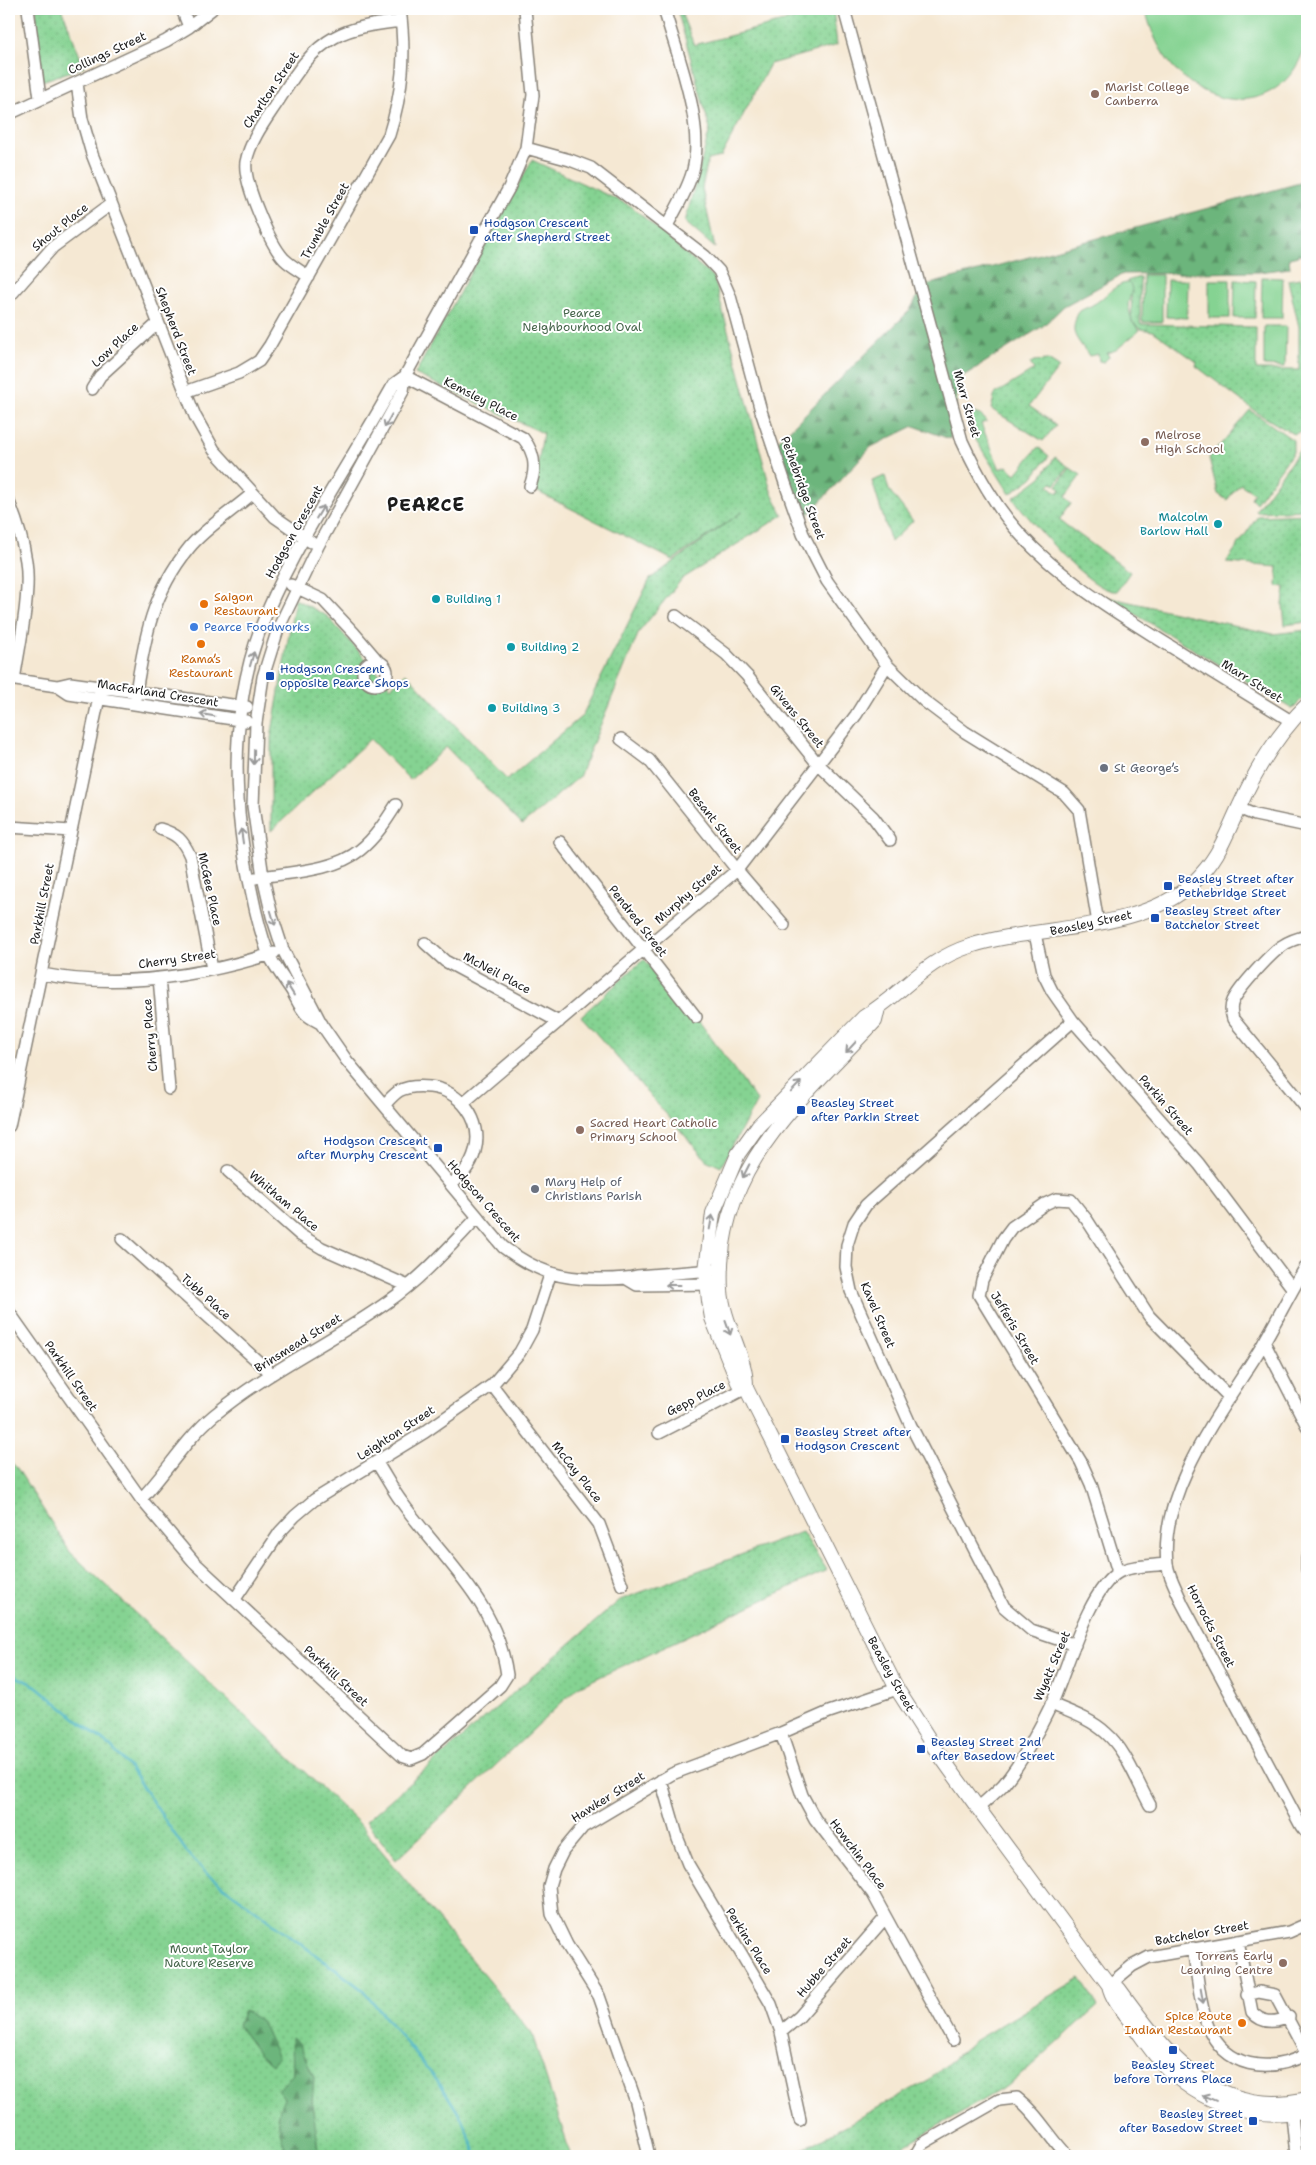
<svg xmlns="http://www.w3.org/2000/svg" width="1316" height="2165" viewBox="0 0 1316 2165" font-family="'Shantell Sans',sans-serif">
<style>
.grass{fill:url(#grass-dots);stroke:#507857}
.forest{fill:url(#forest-firs);stroke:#44684c}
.pitch{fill:#85d392;stroke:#507857}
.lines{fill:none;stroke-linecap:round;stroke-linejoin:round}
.stream{stroke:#46b3c2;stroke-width:2.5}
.minor-casing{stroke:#888278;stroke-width:14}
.major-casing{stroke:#888278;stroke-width:16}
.minor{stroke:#fff;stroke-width:11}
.major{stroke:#fff;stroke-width:14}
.oneway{stroke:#999}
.education-dot{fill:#8d6e63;stroke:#fff;stroke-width:2}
.transit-dot{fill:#1a4fb4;stroke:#fff;stroke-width:2}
.culture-dot{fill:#0f9aa8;stroke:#fff;stroke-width:2}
.food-dot{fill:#e8710a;stroke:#fff;stroke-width:2}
.shop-dot{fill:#3f7fe0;stroke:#fff;stroke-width:2}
.worship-dot{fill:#6b7280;stroke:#fff;stroke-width:2}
.labels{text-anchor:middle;stroke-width:4;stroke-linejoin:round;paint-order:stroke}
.street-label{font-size:12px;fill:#1c1c1c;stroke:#fff}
.education-label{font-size:12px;fill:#785e54;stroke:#fff;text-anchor:start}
.transit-label{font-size:12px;fill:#164399;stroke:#fff;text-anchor:start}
.park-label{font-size:12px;fill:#46654b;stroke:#fff}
.culture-label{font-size:12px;fill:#0d838f;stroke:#fff;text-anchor:start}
.food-label{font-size:12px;fill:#c56008;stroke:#fff;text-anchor:start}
.shop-label{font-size:12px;fill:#366cbe;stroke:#fff;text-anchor:start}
.worship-label{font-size:12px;fill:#5b616d;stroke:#fff;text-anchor:start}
.district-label{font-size:18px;font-weight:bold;letter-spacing:1px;fill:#1c1c1c;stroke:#fff}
</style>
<defs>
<pattern id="grass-dots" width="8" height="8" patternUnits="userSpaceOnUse" patternTransform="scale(1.25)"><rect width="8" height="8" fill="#85d392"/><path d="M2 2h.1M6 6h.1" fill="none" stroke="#72b57d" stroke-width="1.8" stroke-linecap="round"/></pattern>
<pattern id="forest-firs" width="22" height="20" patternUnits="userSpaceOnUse" patternTransform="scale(1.25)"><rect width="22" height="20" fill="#6cb57c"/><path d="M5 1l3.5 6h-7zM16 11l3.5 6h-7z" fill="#589265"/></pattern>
</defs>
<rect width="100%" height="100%" fill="#fff"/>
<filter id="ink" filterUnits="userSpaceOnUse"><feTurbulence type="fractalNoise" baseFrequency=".02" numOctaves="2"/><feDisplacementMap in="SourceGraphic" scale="10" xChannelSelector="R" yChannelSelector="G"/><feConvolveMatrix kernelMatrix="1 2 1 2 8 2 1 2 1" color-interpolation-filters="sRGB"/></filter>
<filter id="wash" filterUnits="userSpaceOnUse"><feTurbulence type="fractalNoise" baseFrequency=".0096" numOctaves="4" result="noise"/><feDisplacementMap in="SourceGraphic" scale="20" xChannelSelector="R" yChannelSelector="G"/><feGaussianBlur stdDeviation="1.12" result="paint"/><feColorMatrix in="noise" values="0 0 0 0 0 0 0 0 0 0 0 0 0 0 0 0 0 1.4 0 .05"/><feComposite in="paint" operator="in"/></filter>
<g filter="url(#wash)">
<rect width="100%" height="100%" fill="#f5e8d3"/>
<path class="grass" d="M36 9H62L84 67 42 81Z
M677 9H685L682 15 694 45 833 9 837 45 770 64 721 157 708 160 702 188 715 248 685 222 710 129Z
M532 160 631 206 714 278 771 491 783 515 682 579 639 632 579 777 522 825 446 747 410 780 370 739 271 831V738L295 599 327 616 391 687 406 673 507 780 582 716 650 579 742 512 673 560 534 490 543 433 415 374Z
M1140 277V324L1256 327V370H1299V327L1288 280 1301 278 1307 304V430L1293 434 1259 414 1196 366 1197 362 1153 331 1141 329 1132 322C1130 311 1134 288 1127 281Z
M1048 360 1059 367 1029 406 1056 425 1043 441 991 409 995 394 1034 370 1030 363 1034 361Z
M1250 410 1293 440V452L1256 503 1251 498 1254 493 1240 484 1227 500 1218 494 1209 458Z
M973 413 980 415 987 421 981 424 1000 469 1007 466 1016 474 1038 447 1049 456 1032 478 1010 494 974 437 968 419Z
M1307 435V510L1257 512 1256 510 1302 447V437Z
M1055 457 1069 467 1055 485 1052 483 1049 486 1058 493 1061 489 1057 486 1070 468 1081 475 1065 497 1071 503 1059 520 1130 572 1117 591C1092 595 1028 518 1013 498L1041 477Z
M885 476 889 490 913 521 891 542 872 481Z
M1307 514V622L1285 625 1283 605 1285 587 1277 586 1278 567 1227 563V561L1258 516Z
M1107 597 1273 634 1307 630V694L1292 709Z
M644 959 696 1017 757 1101 721 1167 706 1160 581 1016Z
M9 1460 17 1468 70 1552 358 1822 532 2034 571 2156H9Z
M802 1532 827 1570 578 1687 396 1860 366 1821 620 1600Z
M1080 1978 1098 2006 1012 2083 905 2145 896 2156H790L930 2079 974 2041Z"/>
<path class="forest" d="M1307 181V254L1289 258 1290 268 1259 272 1123 274 1064 306 1043 326 960 378 950 439 914 426 871 447 803 520 775 444 910 310 923 286Z
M244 2010 262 2022 278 2058 272 2065 259 2054 238 2025Z
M292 2037 299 2043 314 2077 312 2104 320 2156H288C281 2135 273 2120 284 2098L278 2090 293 2074Z"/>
<path class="pitch" d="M1145 9H1307C1307 18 1309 30 1307 39 1291 108 1220 118 1175 69 1159 52 1151 31 1145 9Z
M1143 275H1162V322H1142Z
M1262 277 1283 278 1282 318H1261Z
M1167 280H1188L1187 318 1166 317Z
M1209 280H1230V318H1209Z
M1235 280 1256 281 1255 318H1234Z
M1130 283 1132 289 1128 305 1132 322 1140 330 1116 350 1107 353 1109 357 1104 362 1099 361 1098 354 1089 356C1085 349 1073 337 1074 329 1074 324 1076 315 1080 311 1084 308 1090 307 1094 304 1104 299 1115 282 1130 283Z
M1264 326H1286L1285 367 1264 366Z"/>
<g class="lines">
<path class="stream" d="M9 1673 36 1686 112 1748 129 1767 186 1851 208 1875 363 1990 443 2088 462 2119 477 2156"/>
</g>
</g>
<g filter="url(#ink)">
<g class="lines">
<defs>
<path id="minor" d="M28 9 40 98
M182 9 189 27
M525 9 533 95 526 148 509 188 405 376 403 391 318 546 278 629 263 677 256 723 253 806 263 877 272 916 283 950 322 1025 347 1061 503 1247C537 1272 561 1280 603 1279 615 1279 626 1279 637 1276L713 1270
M664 9C677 54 705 124 693 170 688 190 676 208 667 226
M844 9 962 441C978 475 995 506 1020 534 1061 579 1114 611 1165 643 1207 669 1249 695 1291 721
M77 83 82 119 92 154 195 416 214 450 275 517 311 542
M9 114 166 41 189 27 212 9
M526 148 570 160 591 168 705 256 719 271 730 296 761 411 785 483 803 534 827 581 887 665 924 701 965 732 1064 793 1079 810 1098 923
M309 277C301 271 291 266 284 259 270 244 243 182 246 162 251 137 269 116 282 95 296 73 311 50 335 37 355 26 379 24 401 21
M9 297 53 247 111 204
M405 376 523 438C535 453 537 468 530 486
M92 389 100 376 158 323
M185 392 239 373 259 361 270 345 389 135C403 91 406 55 400 9
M9 502C17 522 23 541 26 561 31 595 19 646 14 680
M291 585 323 600 354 633 377 660
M676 616 726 654 747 676 817 763 873 817 890 840
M363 673a12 12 0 1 1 24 0a12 12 0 1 1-24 0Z
M9 679 57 686 70 683 247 707
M57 686 69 694 246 721
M134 704C144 644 149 597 189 548 204 529 235 509 253 493
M621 739 649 760 737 870 784 925
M1238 808 1255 815 1307 826
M9 827 71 831
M160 829C177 834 183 840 190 856L212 969
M560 842 696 1017
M255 878C288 872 333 872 360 850 375 838 386 821 396 805
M1035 934 1044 975 1052 991 1073 1021 1199 1164 1293 1289
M1307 936C1298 938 1290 940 1282 946 1271 953 1239 988 1233 1001 1230 1007 1231 1012 1233 1019L1307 1109
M425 943 445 961 559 1022
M42 974C118 989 201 976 274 953
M159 978 169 1089
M1073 1021 866 1205 854 1223 847 1245 846 1267 851 1291 911 1426 1004 1607 1031 1630 1075 1645
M322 1024C317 1021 310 1018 306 1014 300 1008 296 998 292 991 284 979 274 966 268 953 261 934 256 914 252 894 231 802 229 700 267 612 300 535 353 458 394 384L405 376
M463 1103 737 870 856 715 887 665
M385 1104C389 1100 394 1094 399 1091 408 1086 420 1086 430 1087 459 1090 484 1120 475 1151 471 1166 462 1175 451 1185
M9 1126 101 688
M228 1171 300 1235 322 1248 408 1286
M122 1239 272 1374
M1307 1265C1289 1294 1275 1325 1257 1354 1220 1413 1159 1491 1167 1564 1169 1577 1177 1590 1182 1603L1301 1826 1307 1834
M627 1279 637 1285 716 1284
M9 1312 141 1499 194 1562 402 1756 411 1759 423 1754 500 1686 507 1675C497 1601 441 1558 401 1501 392 1489 385 1475 377 1463
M1264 1342 1307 1426
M492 1385 599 1524 622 1585
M659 1433 746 1388
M141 1499C166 1473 185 1440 213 1416 267 1371 332 1342 389 1301 422 1278 449 1247 477 1218
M1307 1558V1569
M1118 1572 1091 1484 1081 1462 979 1295 982 1280 1003 1239 1012 1227 1045 1204 1056 1199 1071 1200 1087 1220 1149 1316 1230 1398
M235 1599 280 1532 295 1516 314 1500 425 1432 492 1385 520 1352 532 1330 550 1275
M1051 1704C1070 1712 1091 1719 1106 1733 1126 1750 1137 1782 1150 1805
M781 1733 802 1795 815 1819 873 1894 953 2040
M661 1780 678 1839 688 1864 771 2004 781 2032 800 2120
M978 1808C986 1801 995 1793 1003 1785 1022 1762 1039 1730 1052 1703 1066 1672 1089 1588 1119 1572 1132 1565 1152 1566 1167 1564
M1238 1941 1252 2012C1262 2024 1275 2023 1289 2017
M1193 1948C1197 1972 1199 2001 1207 2024 1224 2069 1269 2074 1307 2054
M1109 1985 1132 1966 1149 1957 1289 1932 1307 1924
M1247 1995 1259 1992 1275 1995 1307 2055
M781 2032 799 2017 885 1918
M1291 2104 1296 2156
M649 2156 636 2102 599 1996 567 1945 552 1914 549 1886 554 1869 563 1851 583 1827 672 1774 781 1733 829 1712 897 1689
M915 2156 922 2144 999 2100 1017 2098C1038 2114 1050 2138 1068 2156"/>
<path id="major" d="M1307 705C1277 734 1257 767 1240 805 1225 836 1220 857 1194 882 1139 934 1038 924 970 946 923 961 904 993 864 1017L758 1126 738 1154 713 1213 706 1270 709 1301 712 1318 738 1382 746 1388 897 1689 934 1747 978 1808 1109 1985C1112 2001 1127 2016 1137 2030 1145 2041 1153 2053 1162 2063 1199 2103 1254 2122 1307 2110
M746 1388C747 1357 723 1324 721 1290 714 1169 799 1102 875 1021L878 1008
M1109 1985 1119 1989C1167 2055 1216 2120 1307 2099"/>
</defs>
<use href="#minor" class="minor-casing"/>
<use href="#major" class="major-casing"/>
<use href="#minor" class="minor"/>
<use href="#major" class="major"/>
</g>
<defs><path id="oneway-shaft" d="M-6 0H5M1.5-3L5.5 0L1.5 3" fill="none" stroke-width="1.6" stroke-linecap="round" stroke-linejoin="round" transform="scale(1.25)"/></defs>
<g class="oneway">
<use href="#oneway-shaft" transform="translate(388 421) rotate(118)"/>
<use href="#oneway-shaft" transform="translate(320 512) rotate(-59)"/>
<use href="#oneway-shaft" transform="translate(252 659) rotate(-74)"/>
<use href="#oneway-shaft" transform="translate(207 715) rotate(-171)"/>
<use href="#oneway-shaft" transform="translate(254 757) rotate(91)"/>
<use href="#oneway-shaft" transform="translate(242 836) rotate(-98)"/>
<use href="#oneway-shaft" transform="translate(273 918) rotate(73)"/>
<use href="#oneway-shaft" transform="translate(290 989) rotate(-122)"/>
<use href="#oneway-shaft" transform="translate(851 1047) rotate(133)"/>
<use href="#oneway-shaft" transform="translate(796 1087) rotate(-46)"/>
<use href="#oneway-shaft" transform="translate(746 1171) rotate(117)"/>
<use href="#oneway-shaft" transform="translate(711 1222) rotate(-80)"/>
<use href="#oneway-shaft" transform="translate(673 1285) rotate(-180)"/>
<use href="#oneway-shaft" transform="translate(728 1328) rotate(70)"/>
<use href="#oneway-shaft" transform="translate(1202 1996) rotate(80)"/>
<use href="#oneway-shaft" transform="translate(1209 2098) rotate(-157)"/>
</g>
</g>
<g class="education-dot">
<circle cx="1095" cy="94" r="5"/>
<circle cx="1145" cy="442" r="5"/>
<circle cx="580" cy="1130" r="5"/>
<circle cx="1283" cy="1963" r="5"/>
</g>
<g class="transit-dot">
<rect x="469" y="225" width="10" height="10" rx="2.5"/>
<rect x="265" y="671" width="10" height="10" rx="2.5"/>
<rect x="1163" y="881" width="10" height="10" rx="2.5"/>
<rect x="1150" y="913" width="10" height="10" rx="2.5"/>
<rect x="796" y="1105" width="10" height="10" rx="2.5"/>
<rect x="433" y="1143" width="10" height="10" rx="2.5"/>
<rect x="780" y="1434" width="10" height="10" rx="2.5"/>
<rect x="916" y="1744" width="10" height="10" rx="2.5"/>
<rect x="1168" y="2045" width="10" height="10" rx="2.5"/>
<rect x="1248" y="2116" width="10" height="10" rx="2.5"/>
</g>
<g class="culture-dot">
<circle cx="1218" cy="524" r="5"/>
<circle cx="436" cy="599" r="5"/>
<circle cx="511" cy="647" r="5"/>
<circle cx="492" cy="708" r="5"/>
</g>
<g class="food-dot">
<circle cx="204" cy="604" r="5"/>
<circle cx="201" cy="644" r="5"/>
<circle cx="1242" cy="2023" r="5"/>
</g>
<circle class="shop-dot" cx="194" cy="627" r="5"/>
<g class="worship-dot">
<circle cx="1104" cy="768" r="5"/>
<circle cx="535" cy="1189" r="5"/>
</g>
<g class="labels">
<g class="street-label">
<text transform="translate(107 53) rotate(-25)" y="4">Collings Street</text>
<text transform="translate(271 90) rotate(-56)" y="4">Charlton Street</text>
<text transform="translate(325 221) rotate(-61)" y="4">Trumble Street</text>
<text transform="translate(60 227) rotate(-39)" y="4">Shout Place</text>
<text transform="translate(176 331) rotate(69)" y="4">Shepherd Street</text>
<text transform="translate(115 345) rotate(-43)" y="4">Low Place</text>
<text transform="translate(481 399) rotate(27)" y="4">Kemsley Place</text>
<text transform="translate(967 404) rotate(74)" y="4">Marr Street</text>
<text transform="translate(803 488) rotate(70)" y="4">Pethebridge Street</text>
<text transform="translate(294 532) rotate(-61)" y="4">Hodgson Crescent</text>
<text transform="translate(1252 681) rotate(32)" y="4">Marr Street</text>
<text transform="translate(158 693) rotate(9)" y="4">MacFarland Crescent</text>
<text transform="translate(797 716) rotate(51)" y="4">Givens Street</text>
<text transform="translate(715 821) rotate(52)" y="4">Besant Street</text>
<text transform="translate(210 889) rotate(78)" y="4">McGee Place</text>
<text transform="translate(688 894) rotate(-41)" y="4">Murphy Street</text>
<text transform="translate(42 904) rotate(-79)" y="4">Parkhill Street</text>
<text transform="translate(638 921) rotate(52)" y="4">Pendred Street</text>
<text transform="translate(1091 923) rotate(-12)" y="4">Beasley Street</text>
<text transform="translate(177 959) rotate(-8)" y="4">Cherry Street</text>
<text transform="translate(497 973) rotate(28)" y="4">McNeil Place</text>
<text transform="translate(150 1035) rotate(-95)" y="4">Cherry Place</text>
<text transform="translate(1166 1105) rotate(49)" y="4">Parkin Street</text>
<text transform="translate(284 1201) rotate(40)" y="4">Whitham Place</text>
<text transform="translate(484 1201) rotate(49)" y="4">Hodgson Crescent</text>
<text transform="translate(206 1297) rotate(42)" y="4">Tubb Place</text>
<text transform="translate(878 1315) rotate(67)" y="4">Kavel Street</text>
<text transform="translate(1015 1328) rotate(59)" y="4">Jefferis Street</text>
<text transform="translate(298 1343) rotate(-32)" y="4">Brinsmead Street</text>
<text transform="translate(71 1376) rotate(55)" y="4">Parkhill Street</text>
<text transform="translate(696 1398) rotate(-27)" y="4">Gepp Place</text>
<text transform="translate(396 1433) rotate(-33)" y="4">Leighton Street</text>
<text transform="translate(577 1472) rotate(52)" y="4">McCay Place</text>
<text transform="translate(1211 1626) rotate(63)" y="4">Horrocks Street</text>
<text transform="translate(1052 1666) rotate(-67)" y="4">Wyatt Street</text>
<text transform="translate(891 1674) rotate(61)" y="4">Beasley Street</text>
<text transform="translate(336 1676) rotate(43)" y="4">Parkhill Street</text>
<text transform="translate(608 1797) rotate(-32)" y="4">Hawker Street</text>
<text transform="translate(858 1854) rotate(53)" y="4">Howchin Place</text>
<text transform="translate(1202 1933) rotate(-10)" y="4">Batchelor Street</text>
<text transform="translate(749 1941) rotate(58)" y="4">Perkins Place</text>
<text transform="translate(824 1967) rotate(-49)" y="4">Hubbe Street</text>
</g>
<g class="education-label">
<text x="1105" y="91">Marist College<tspan x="1105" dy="14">Canberra</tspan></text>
<text x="1155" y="439">Melrose<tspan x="1155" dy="14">High School</tspan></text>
<text x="590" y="1127">Sacred Heart Catholic<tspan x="590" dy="14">Primary School</tspan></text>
<text x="1273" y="1960" text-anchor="end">Torrens Early<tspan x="1273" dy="14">Learning Centre</tspan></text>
</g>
<g class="transit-label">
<text x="484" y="227">Hodgson Crescent<tspan x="484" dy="14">after Shepherd Street</tspan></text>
<text x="280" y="673">Hodgson Crescent<tspan x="280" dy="14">opposite Pearce Shops</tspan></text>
<text x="1178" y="883">Beasley Street after<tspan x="1178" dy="14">Pethebridge Street</tspan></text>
<text x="1165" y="915">Beasley Street after<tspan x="1165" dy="14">Batchelor Street</tspan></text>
<text x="811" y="1107">Beasley Street<tspan x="811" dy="14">after Parkin Street</tspan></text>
<text x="428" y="1145" text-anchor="end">Hodgson Crescent<tspan x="428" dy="14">after Murphy Crescent</tspan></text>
<text x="795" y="1436">Beasley Street after<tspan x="795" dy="14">Hodgson Crescent</tspan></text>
<text x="931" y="1746">Beasley Street 2nd<tspan x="931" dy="14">after Basedow Street</tspan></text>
<text x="1173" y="2069" text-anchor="middle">Beasley Street<tspan x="1173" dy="14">before Torrens Place</tspan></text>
<text x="1243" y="2118" text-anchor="end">Beasley Street<tspan x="1243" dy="14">after Basedow Street</tspan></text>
</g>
<g class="park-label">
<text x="582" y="317">Pearce<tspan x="582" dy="14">Neighbourhood Oval</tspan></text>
<text x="209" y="1953">Mount Taylor<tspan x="209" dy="14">Nature Reserve</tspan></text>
</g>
<g class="culture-label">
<text x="1208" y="521" text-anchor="end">Malcolm<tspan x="1208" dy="14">Barlow Hall</tspan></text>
<text x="446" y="603">Building 1</text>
<text x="521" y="651">Building 2</text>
<text x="502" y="712">Building 3</text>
</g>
<g class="food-label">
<text x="214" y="601">Saigon<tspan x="214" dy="14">Restaurant</tspan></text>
<text x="201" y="663" text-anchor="middle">Rama’s<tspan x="201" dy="14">Restaurant</tspan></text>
<text x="1232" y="2020" text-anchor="end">Spice Route<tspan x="1232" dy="14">Indian Restaurant</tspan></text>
</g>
<g class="shop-label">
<text x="204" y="631">Pearce Foodworks</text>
</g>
<g class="worship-label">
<text x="1114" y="772">St George’s</text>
<text x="545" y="1186">Mary Help of<tspan x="545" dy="14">Christians Parish</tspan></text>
</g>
<g class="district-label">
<text x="426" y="511">PEARCE</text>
</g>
</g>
<rect width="1316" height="2165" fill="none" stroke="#fff" stroke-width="30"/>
</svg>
